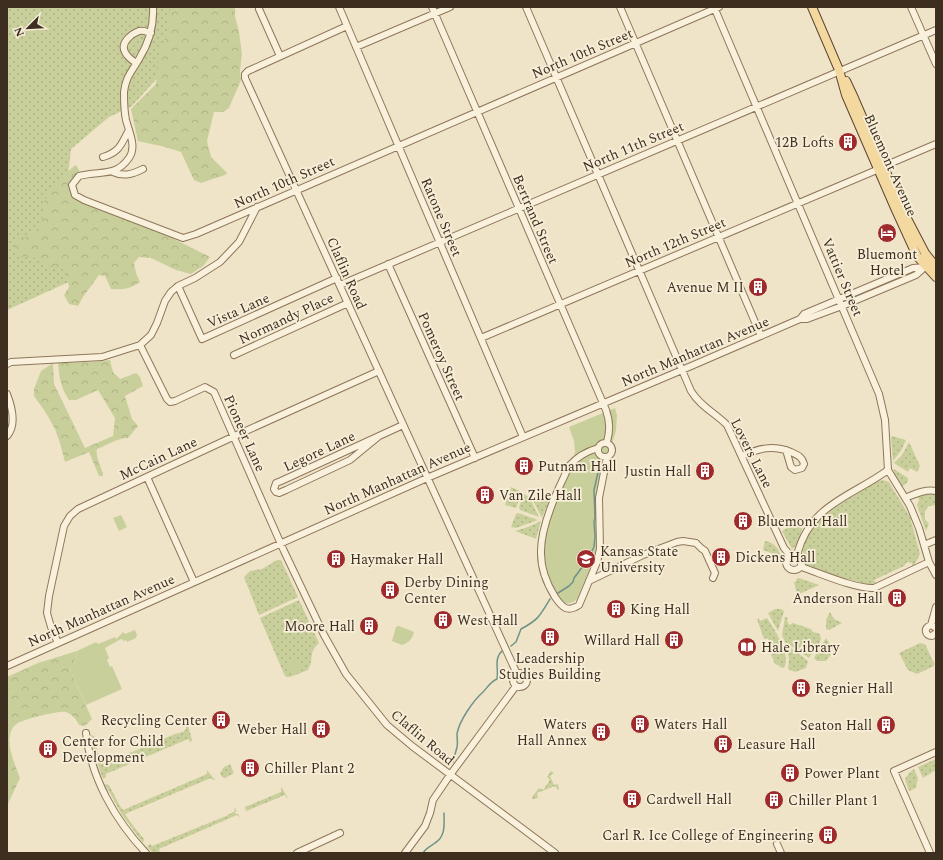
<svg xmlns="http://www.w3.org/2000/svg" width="943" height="860" viewBox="0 0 943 860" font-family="Spectral,serif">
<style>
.grass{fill:url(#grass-dots)}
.forest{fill:url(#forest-crowns)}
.park{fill:#c9cf9b}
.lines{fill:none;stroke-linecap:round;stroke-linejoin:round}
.stream{stroke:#6f938a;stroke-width:1.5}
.minor-casing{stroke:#8d765c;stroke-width:8}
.major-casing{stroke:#5b4430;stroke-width:10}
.minor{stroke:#faf1dc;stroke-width:6}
.major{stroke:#f3d9a0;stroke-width:8}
.labels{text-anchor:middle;stroke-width:3.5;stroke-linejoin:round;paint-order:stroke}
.street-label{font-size:14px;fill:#3d2e20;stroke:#f7eed8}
.poi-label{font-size:14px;fill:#3d2e20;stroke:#f7eed8;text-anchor:start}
</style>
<defs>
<pattern id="grass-dots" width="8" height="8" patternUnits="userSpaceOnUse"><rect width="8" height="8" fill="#c9cf9b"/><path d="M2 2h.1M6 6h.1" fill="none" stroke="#aeb285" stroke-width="1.8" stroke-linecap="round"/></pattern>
<pattern id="forest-crowns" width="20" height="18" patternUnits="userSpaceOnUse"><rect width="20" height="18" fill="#c9cf9b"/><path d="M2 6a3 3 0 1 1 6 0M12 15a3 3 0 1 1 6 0" fill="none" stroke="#aeb285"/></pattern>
</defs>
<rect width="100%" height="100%" fill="#f0e4c8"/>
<path class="grass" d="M7 7H184L190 42 132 106 109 117 71 149 67 185 74 201 164 239 7 310Z
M892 436 906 440 901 451 893 461 891 437Z
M909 442 920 466 917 472 910 468 908 472 894 463 902 455Z
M894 469 908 478C908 482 906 485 902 486 898 481 892 475 894 469Z
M883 480 889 482 910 517 920 554 915 564 912 567V563L907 562 904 566 874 580 876 583 869 585 808 568 806 566 805 558 802 550C814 513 847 500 878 481Z
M511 487 520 491 522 493 516 508 505 505Z
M529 493 549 501 542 518Z
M927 493 936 494V505L929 506 925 511V519L929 524 926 531 917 505 919 501 918 495Z
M524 494 530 498 539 517 520 510 519 507Z
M518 513 538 520 516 528 511 527 516 514Z
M802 520C803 529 800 544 792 549L782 531Z
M541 521 536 539 515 531 528 527Z
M765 541C774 542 779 548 781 557L763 550Z
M277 560H281L298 597 259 615 244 577 250 571 262 569Z
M799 578 819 585 797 595 794 582 797 581 796 579Z
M299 600 319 643C307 654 315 658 308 670L290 677H286L284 674 260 618Z
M775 609H781L784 611 778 631 768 613Z
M830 612 834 619 842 623 829 630 826 629V620Z
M785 617 788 618 787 620 789 625 793 623 811 629 813 632 820 634 821 640 809 658 785 642 782 635Z
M759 618 760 621 767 618C774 628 792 656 784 668L779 667 780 666 775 664 767 645 769 644V640L767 638 764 639 757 619Z
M826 638C831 645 834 654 826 661H817L814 658Z
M920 643 925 644 934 663V666L917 674 908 670 899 653Z
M786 645 798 653 808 661 806 668 795 672 788 669 789 659Z
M186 725H188L192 740 191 742 188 739 106 774V777L103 779 95 756 91 735 94 736 100 761 103 764 175 734 183 732 186 729Z
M936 759V770L923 778 918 767Z
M230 764 234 773 225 778 222 777 220 773 224 767Z
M914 769 918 778 916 788 909 791 905 779 909 773Z
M207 770 215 780H213L211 778 125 814 134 827 144 839 143 843 122 815 105 784 109 785 120 806 123 810 207 774Z
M551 771 554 773 550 776 554 785 558 784 559 789 558 790 555 786 537 793 538 798 532 799V797L539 788 543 790 550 780 547 777Z
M281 787 282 788 288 798H287L285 795 246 811 245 807 281 792Z
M234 807 237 811 235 812 236 814H238L240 818 237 815 159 849 160 853H153L147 847 150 844 152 846 226 816 235 811Z"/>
<path class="forest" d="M170 7H235V16L239 32 242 54 240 70 241 80 229 108 223 112H214L207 141 211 157 227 173 225 175 201 183 194 180 181 152 165 147 138 141 131 109 156 84 158 60 169 26Z
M76 165 80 172 71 186 77 199 172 238 210 257 203 266 191 274 176 270 151 258 139 257 134 263 136 273 140 282C130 289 123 290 111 289L105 276 99 275 83 297 78 306 69 304 64 295 69 287 65 269C54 268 45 267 37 258L21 257 16 251 14 243 18 238 29 237 42 223 44 201 57 182 74 166Z
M110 360 113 372 120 379 136 373 140 377 143 386 125 396 132 419 138 426 128 438C117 438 108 445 97 449 95 458 102 466 103 476H99L89 452 65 462 60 443 55 429 46 413 34 396V389L41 371 53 363 54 384 85 448 113 436 115 418 98 390 76 400H69C61 388 59 377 58 363L92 362Z
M77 651 75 660 70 670 92 719 85 726 79 725C76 719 72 714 66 712 61 710 24 719 18 723 13 726 11 730 10 736 7 747 16 767 20 778L7 806V677L38 663Z"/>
<path class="park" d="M615 408 617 415 616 431 599 484 597 548 594 559 577 599C571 605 564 605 559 598 522 546 562 503 575 452L574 441 569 427Z
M121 515 127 527 119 531 113 518Z
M399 626 414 632C412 639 409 643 402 645L392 641 396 627Z
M135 630 137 635 136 638 127 642 126 640 124 641 121 639 105 648 109 658 107 660 110 667 112 666 122 689 86 705 70 670 75 660 77 651 96 642 98 644 115 637 116 639 123 632 125 634Z
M300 659 303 667 290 673 287 664Z"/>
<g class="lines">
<path class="stream" d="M558 593 569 586 573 582 574 578 586 562 594 547 595 536 594 522 595 518 594 490 599 468
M511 646 516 642 521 629C538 620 540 616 550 599
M453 762C454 756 456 752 457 747 458 743 457 738 457 734 459 721 473 701 483 692 488 687 490 682 497 679 499 668 493 659 503 650
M423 853C426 848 431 846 435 843 446 836 444 824 444 813"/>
<defs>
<path id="minor" d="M153 7C154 26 149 43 139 59 131 73 126 76 124 92 124 102 124 111 126 120 129 132 137 147 129 158 115 178 100 170 79 176L72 185 75 195 84 200 183 238 196 234 719 7
M339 7 523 437
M432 7 606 410C610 422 610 430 607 442
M526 7 691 391C700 406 715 413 727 425L784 548 790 555
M620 7 761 336
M714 7 879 394 885 420 888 470 910 506 919 528 929 562 936 575
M911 7 936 64
M259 9 280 56
M347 26 248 71 245 74V78L517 674
M356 47 450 7
M136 63C132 60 127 57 125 52 120 43 131 34 139 31 143 30 147 32 151 33
M103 157C120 152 121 144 129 130
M880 164 884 166 936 144
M113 172C124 177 133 174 143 169
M388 264 475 458
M340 285 936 30
M178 286 202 339 337 278
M800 319H807L842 306 916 275 926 266
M481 338 879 169
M140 345 167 399 170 402 175 401 205 387 214 392 284 551 324 635 346 674 387 725 412 746 555 853
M234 355 348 303
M7 364 11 362 102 357 140 345 151 335 157 323 165 301 171 292 178 286 195 278 220 262 239 242 257 207
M7 394C12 407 17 425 7 436
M378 437 350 460 286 490 279 493 276 492 274 489 276 483 281 481 403 425
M598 450a7 7 0 1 1 14 0a7 7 0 1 1-14 0Z
M598 448C588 451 577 457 570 465 567 469 565 475 563 479 553 500 540 531 541 554 541 570 547 584 555 597 562 607 567 613 579 605L597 562 600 549 599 498 607 457
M742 456C759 448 773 445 791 452 797 455 802 456 804 464L802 468 795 470 791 467 786 450
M147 477 194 582
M905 498C915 494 925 489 936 491
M924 545 936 540
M786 562a8 8 0 1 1 16 0a8 8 0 1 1-16 0Z
M797 555C810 504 851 497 888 470
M801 565 804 568C822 574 856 589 874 588L929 562
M589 581 643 555 677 542 683 541 696 543 701 548 705 551 715 573 713 578
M931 625 936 607
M936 628 931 625C923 628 925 636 932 636L936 633
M58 643 51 627 47 613 49 596 64 526 70 516 78 509 239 434 379 371
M7 666 427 478 675 373 800 319 804 314 913 268 925 267
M513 680a7 7 0 1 1 14 0a7 7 0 1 1-14 0Z
M86 733C91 778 115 820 146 853
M777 844 781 853
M297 853 340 833
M405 853 425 826 430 813 433 800 450 775 516 686
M930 853 894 771 936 752"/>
<path id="major" d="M812 7 839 70 846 95 895 208 917 256 936 277
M846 81 854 98 902 209 925 253 936 267"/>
</defs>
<use href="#minor" class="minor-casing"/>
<use href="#major" class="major-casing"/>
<use href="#minor" class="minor"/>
<use href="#major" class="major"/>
</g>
<defs>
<symbol id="building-disc" viewBox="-11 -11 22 22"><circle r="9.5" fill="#9e2a2b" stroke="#f7eed8"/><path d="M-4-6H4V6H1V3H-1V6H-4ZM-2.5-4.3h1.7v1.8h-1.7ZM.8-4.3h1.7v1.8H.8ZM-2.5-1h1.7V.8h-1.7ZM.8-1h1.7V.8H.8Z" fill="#fff"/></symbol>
<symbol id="hotel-disc" viewBox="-11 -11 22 22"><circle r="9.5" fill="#9e2a2b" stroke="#f7eed8"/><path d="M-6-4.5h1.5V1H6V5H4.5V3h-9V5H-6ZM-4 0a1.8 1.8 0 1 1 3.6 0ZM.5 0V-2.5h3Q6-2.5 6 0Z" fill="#fff"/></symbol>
<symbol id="university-disc" viewBox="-11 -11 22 22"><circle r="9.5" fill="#9e2a2b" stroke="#f7eed8"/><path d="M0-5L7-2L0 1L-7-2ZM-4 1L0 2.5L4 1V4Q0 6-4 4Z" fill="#fff"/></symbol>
<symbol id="library-disc" viewBox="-11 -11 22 22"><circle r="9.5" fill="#9e2a2b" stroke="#f7eed8"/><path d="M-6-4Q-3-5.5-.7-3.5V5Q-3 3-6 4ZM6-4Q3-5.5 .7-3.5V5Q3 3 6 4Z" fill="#fff"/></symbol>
</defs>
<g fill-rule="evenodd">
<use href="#building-disc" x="837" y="131" width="22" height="22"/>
<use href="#hotel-disc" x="876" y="222" width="22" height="22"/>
<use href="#building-disc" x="747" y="276" width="22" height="22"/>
<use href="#building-disc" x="513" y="455" width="22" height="22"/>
<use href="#building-disc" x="694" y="460" width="22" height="22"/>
<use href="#building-disc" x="474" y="484" width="22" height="22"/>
<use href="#building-disc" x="732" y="510" width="22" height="22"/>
<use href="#building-disc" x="710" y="546" width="22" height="22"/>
<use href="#building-disc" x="325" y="548" width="22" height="22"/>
<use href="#university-disc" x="575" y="548" width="22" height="22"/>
<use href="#building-disc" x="379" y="579" width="22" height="22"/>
<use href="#building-disc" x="886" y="587" width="22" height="22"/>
<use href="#building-disc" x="605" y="598" width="22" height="22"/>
<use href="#building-disc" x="432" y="609" width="22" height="22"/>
<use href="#building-disc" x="358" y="615" width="22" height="22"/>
<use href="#building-disc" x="539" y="626" width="22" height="22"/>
<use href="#building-disc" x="663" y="629" width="22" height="22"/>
<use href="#library-disc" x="736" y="636" width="22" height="22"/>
<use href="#building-disc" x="790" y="677" width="22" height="22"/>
<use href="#building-disc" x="210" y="709" width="22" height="22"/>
<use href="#building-disc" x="629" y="713" width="22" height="22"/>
<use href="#building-disc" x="875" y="714" width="22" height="22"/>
<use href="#building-disc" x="310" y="718" width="22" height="22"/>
<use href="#building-disc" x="590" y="721" width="22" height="22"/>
<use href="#building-disc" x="712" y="733" width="22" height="22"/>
<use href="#building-disc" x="37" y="738" width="22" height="22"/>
<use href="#building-disc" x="239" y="757" width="22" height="22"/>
<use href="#building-disc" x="779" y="762" width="22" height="22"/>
<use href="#building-disc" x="621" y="788" width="22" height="22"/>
<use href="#building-disc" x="763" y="789" width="22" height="22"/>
<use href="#building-disc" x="817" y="824" width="22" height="22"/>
</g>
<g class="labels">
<g class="street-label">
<text transform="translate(582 53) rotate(-23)" y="5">North 10th Street</text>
<text transform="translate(633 146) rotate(-23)" y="5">North 11th Street</text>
<text transform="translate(891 165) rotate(66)" y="5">Bluemont Avenue</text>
<text transform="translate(284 182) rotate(-24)" y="5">North 10th Street</text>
<text transform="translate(442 217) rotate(67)" y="5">Ratone Street</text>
<text transform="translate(536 219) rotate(67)" y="5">Bertrand Street</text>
<text transform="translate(675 242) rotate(-23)" y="5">North 12th Street</text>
<text transform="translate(347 273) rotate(66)" y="5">Claflin Road</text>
<text transform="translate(843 277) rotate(67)" y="5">Vattier Street</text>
<text transform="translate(238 310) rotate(-24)" y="5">Vista Lane</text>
<text transform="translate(286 318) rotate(-25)" y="5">Normandy Place</text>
<text transform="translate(695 351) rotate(-23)" y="5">North Manhattan Avenue</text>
<text transform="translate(442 356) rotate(66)" y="5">Pomeroy Street</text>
<text transform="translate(245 433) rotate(66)" y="5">Pioneer Lane</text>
<text transform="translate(319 451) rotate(-25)" y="5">Legore Lane</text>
<text transform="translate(752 453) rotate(63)" y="5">Lovers Lane</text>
<text transform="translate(158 458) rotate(-25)" y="5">McCain Lane</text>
<text transform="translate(397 478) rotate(-24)" y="5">North Manhattan Avenue</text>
<text transform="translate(101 610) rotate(-24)" y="5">North Manhattan Avenue</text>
<text transform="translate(423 737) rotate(40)" y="5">Claflin Road</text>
</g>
<g class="poi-label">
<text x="834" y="147" text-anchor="end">12B Lofts</text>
<text x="887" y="259" text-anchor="middle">Bluemont<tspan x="887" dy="16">Hotel</tspan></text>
<text x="744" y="292" text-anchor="end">Avenue M II</text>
<text x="538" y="471">Putnam Hall</text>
<text x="691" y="476" text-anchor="end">Justin Hall</text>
<text x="499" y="500">Van Zile Hall</text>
<text x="757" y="526">Bluemont Hall</text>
<text x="600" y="556">Kansas State<tspan x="600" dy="16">University</tspan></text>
<text x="735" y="562">Dickens Hall</text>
<text x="350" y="564">Haymaker Hall</text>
<text x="404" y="587">Derby Dining<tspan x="404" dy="16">Center</tspan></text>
<text x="883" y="603" text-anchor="end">Anderson Hall</text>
<text x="630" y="614">King Hall</text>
<text x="457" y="625">West Hall</text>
<text x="355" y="631" text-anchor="end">Moore Hall</text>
<text x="660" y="645" text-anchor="end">Willard Hall</text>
<text x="761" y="652">Hale Library</text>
<text x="550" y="663" text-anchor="middle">Leadership<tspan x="550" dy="16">Studies Building</tspan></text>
<text x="815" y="693">Regnier Hall</text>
<text x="207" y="725" text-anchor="end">Recycling Center</text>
<text x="587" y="729" text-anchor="end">Waters<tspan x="587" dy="16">Hall Annex</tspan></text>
<text x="654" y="729">Waters Hall</text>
<text x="872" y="730" text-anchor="end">Seaton Hall</text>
<text x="307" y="734" text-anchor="end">Weber Hall</text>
<text x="62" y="746">Center for Child<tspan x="62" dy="16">Development</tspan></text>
<text x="737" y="749">Leasure Hall</text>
<text x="264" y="773">Chiller Plant 2</text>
<text x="804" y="778">Power Plant</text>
<text x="646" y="804">Cardwell Hall</text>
<text x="788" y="805">Chiller Plant 1</text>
<text x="814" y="840" text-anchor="end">Carl R. Ice College of Engineering</text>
</g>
</g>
<rect width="943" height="860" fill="none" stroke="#3d2e20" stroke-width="16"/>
<g transform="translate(28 28) rotate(246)" stroke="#f7eed8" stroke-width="3" paint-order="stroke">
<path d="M0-3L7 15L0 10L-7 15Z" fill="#3d2e20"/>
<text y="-6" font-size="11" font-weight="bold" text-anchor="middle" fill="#3d2e20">N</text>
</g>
</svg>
